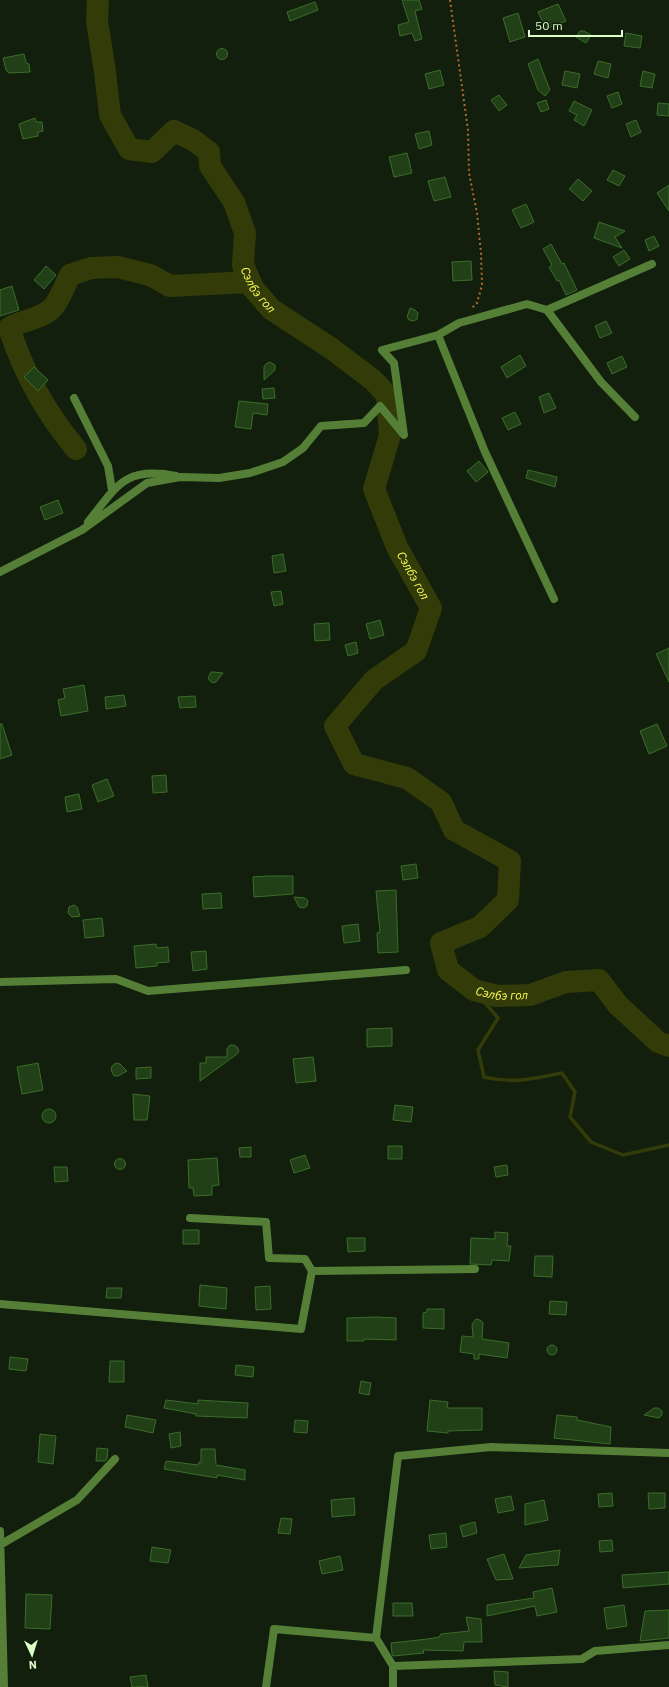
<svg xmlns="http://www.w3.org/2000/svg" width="669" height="1687" viewBox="0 0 669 1687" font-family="'IBM Plex Sans',sans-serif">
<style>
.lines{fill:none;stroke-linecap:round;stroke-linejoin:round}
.stream{stroke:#333c08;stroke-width:3.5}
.river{stroke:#333c08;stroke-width:22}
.building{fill:#224018;stroke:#3b6d29}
.path{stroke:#b26c2b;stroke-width:2;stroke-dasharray:2 3;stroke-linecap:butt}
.street{stroke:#557f36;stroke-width:8}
.labels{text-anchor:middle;stroke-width:3;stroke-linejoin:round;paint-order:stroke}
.water-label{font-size:12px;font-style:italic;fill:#feff58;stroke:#111f0c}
</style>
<rect width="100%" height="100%" fill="#111f0c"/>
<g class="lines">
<path class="stream" d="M474 990 498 1018 478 1050 484 1077C513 1084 533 1079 562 1073L575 1092 570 1117 591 1142 623 1155 669 1145"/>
<g class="river">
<path id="s1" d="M98 0 97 21 105 72 110 115 129 149 152 152 174 131 193 140 209 152 210 166 234 202 245 233 243 265 253 288 271 309 332 349 373 380 387 395 390 435 374 489 397 547 431 608 416 651 374 680 335 726 354 764 407 778 441 802 454 830 510 861 508 900 480 927 441 943 448 970 474 990 497 996 530 995 566 982 599 980 618 1005 658 1042 669 1046"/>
<path d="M76 449C45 412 24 374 9 328 22 320 44 319 54 306 61 297 65 285 70 275L91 268 118 267 150 275 170 286 250 282"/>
</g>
</g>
<path class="building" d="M402 0H419L422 9 415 11 422 39 415 41 412 33 400 36 398 25 409 22Z
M315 2 318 10 290 21 287 12Z
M558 4 566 21 546 29 538 12Z
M518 13 525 37 510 42 503 18Z
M580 31H584L591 35 586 43 576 37Z
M626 33 642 36 640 48 624 46Z
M216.5 54a5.5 5.5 0 1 1 11 0a5.5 5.5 0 1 1-11 0Z
M24 54 26 63 29 64 30 72 9 73 6 70 3 58Z
M538 59 550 90 545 96 538 90 528 64Z
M598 61 611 64 608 78 594 74Z
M440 70 444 85 429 89 425 74Z
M565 71 580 74 577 88 562 85Z
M643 71 655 74 652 88 640 86Z
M618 92 622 104 612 108 607 96Z
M499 95 507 105 499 111 491 100Z
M546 100 549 109 541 112 537 103Z
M574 101 592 110 584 126 574 120 577 115 569 111Z
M658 103 669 104V116L657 115Z
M35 118 36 122H42L43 131 38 132V136L23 139 19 124Z
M636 120 641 132 631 137 626 124Z
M429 131 432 145 419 149 415 134Z
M407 153 412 173 394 177 389 157Z
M613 170 625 176 619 186 607 180Z
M445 177 451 197 434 201 428 181Z
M578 179 592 191 583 201 569 189Z
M669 185V211L657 193Z
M526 204 534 222 521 228 512 210Z
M599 222 625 231 615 237 622 248 594 238Z
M654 236 659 246 649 251 645 240Z
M551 244 562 264 564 263 577 290 566 295 559 280 557 281 549 267 552 265 543 249Z
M624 250 630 259 619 266 613 257Z
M471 261 472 280 453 281 452 262Z
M46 266 56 275 44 289 34 280Z
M12 286 19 310 0 316V290Z
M410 308 415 310 418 313 417 319 414 321 409 320 407 317Z
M606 321 612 333 600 338 595 326Z
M520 355 526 366 507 378 501 367Z
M622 356 627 367 612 374 607 363Z
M270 362 275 365V370L264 380V367L266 364Z
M34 367 48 380 38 391 24 377Z
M274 388 275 398 263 399 262 389Z
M549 393 556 408 544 413 539 397Z
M239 401 268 404 267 415 253 413 251 429 235 427Z
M515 412 521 424 508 430 502 418Z
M479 461 488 472 476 482 467 471Z
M528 470 557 477 555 487 526 478Z
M58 500 63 513 45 520 40 507Z
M283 554 286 571 274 573 272 556Z
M281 591 283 604 274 606 271 592Z
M380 620 384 635 370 639 366 624Z
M329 623 330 640 315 641 314 624Z
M356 642 358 653 348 656 345 645Z
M669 648V682L656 654Z
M211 672H214L223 673 216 682 213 683 210 681 208 678Z
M84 685 88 711 61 716 58 700 65 698 63 689Z
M124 695 126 706 106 709 105 697Z
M195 696 196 707 180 708 178 697Z
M0 724H2L12 755 0 759Z
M657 724 667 746 649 754 640 731Z
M166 775 167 792 153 793 152 776Z
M107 779 114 796 98 802 92 785Z
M79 794 82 809 67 812 65 797Z
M416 864 418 878 403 880 401 866Z
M267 876H293V894L254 897 253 877Z
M396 890 398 952 378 953 377 933 380 932 376 891Z
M221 893 222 908 203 909 202 894Z
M294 897 305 898 308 901 307 906 304 908 299 907Z
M74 905 77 907 80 916 72 917 68 913 69 907Z
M102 918 104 936 85 938 83 920Z
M358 924 360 941 344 943 342 926Z
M156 944 157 948 168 947 169 962 157 963V966L136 968 134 946Z
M206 951 207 969 193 971 191 952Z
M392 1028V1046L367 1047V1029Z
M230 1045H234L237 1047 239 1051 237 1054 200 1081V1063H206V1057H227V1049Z
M313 1057 316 1081 296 1083 293 1059Z
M38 1063 43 1090 22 1094 17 1067Z
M116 1063 120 1064 127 1071 118 1076H114L111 1070 112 1066Z
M151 1067V1078L136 1079V1068Z
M133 1094 150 1096 147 1120H134Z
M395 1105 413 1107 411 1122 393 1120Z
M42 1116a7 7 0 1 1 14 0a7 7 0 1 1-14 0Z
M388 1146H402V1159H388Z
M251 1147V1157H240L239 1148Z
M305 1155 310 1168 294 1173 290 1160Z
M217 1158 219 1185 212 1186V1195L194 1196 193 1188H189L188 1160Z
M114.5 1164a5.5 5.5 0 1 1 11 0a5.5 5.5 0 1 1-11 0Z
M507 1165 508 1175 496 1177 494 1167Z
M54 1167H67L68 1181 55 1182Z
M183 1230H199V1244H183Z
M495 1232 508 1233 507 1246H511L509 1261 492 1260 491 1265 470 1264 471 1238 495 1239Z
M347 1238H365V1251L348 1252Z
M535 1256H553L552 1277 534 1276Z
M200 1285 227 1288 226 1309 199 1306Z
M270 1286 271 1309 256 1310 255 1287Z
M107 1288H122L121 1298H106Z
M550 1301 567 1302 566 1315 549 1314Z
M427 1309H444V1329L423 1328V1313L427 1312Z
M376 1317 396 1318V1340L364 1339V1341H347V1318Z
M476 1319 480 1320 483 1323 482 1339 509 1343 507 1358 479 1354V1359H474V1354L460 1352 462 1336 473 1337 472 1324Z
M547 1350a5 5 0 1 1 10 0a5 5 0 1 1-10 0Z
M10 1357 28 1359 26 1371 9 1369Z
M110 1361H124V1382H109Z
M236 1365 254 1367 253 1377 235 1375Z
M361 1381 371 1383 369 1395 359 1393Z
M166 1400 198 1404V1400L248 1403 247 1418 196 1416V1414L164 1408Z
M430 1400 448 1402 447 1408H482V1430L448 1431V1433L427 1431Z
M654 1408H658L662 1411V1415L659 1418 644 1415Z
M127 1415 156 1420 153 1433 125 1427Z
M557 1415 577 1417V1420L611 1427 610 1444 554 1438Z
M295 1420 308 1421 307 1433 294 1432Z
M180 1432 181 1446 171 1448 169 1434Z
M40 1434 56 1436 53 1464 38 1462Z
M97 1448 108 1449 107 1459 105 1461H96Z
M201 1449H215L216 1465 245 1470V1480L217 1475V1478L164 1469 166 1461 198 1465 199 1462 201 1463Z
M612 1493 613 1506 599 1507 598 1494Z
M648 1493H665V1508L649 1509Z
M511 1496 514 1510 498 1513 495 1499Z
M354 1498 355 1515 332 1517 331 1500Z
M544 1500 548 1520 525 1525V1504Z
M281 1518 292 1519 290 1534 278 1533Z
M475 1522 477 1533 463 1537 460 1526Z
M446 1533 447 1547 431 1549 429 1535Z
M612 1540 613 1551 600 1552 599 1541Z
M152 1547 171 1550 168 1563 150 1561Z
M560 1550 558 1565 519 1568 526 1555Z
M504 1554 513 1579 496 1580 487 1559Z
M340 1556 343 1570 322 1574 319 1561Z
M669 1572V1584L623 1588 622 1575Z
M552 1588 557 1612 537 1616 535 1606 487 1616V1605L534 1598 533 1592Z
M26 1594 52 1595 50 1629 25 1628Z
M393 1603H412L413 1616H393Z
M624 1605 627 1626 607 1629 604 1608Z
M669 1610V1638L640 1641 645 1611Z
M466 1617 481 1619 482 1642H464L463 1651 423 1650 424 1653 393 1656 392 1654 391 1643 428 1639 439 1637 441 1634 469 1631Z
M494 1671 508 1672V1687L495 1685Z
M146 1675 148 1687H132L130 1677Z"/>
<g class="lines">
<path class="path" d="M450 0 468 130 469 173 477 213 481 253 482 285 477 303 472 308"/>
<path class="street" d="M547 310 652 264
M438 335 459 323 527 304 547 310 601 382 635 417
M74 398 108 466 112 490
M88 522C117 486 124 466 176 476
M0 572 82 530 147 483 180 477 219 478 250 473 283 462 303 448 321 426 364 423 380 406 404 435 394 363 382 350 438 335 485 452 554 599
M0 982 116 979 148 991 406 970
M190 1218 266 1222 269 1258 305 1259 312 1271
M0 1304 301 1329 312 1271 475 1269
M0 1531 4 1687
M0 1545 77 1500 115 1459
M393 1666 582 1659 595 1651 669 1645
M266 1687 274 1629 376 1638
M393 1687V1666L376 1638 398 1456 491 1447 669 1453"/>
</g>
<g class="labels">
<g class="water-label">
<text dy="4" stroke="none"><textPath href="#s1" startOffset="401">Сэлбэ гол</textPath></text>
<text dy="4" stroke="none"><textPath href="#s1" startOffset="761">Сэлбэ гол</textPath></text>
<text dy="4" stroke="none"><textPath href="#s1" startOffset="1398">Сэлбэ гол</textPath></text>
</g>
</g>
<g transform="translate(32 1655) rotate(176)" stroke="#111f0c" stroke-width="3" paint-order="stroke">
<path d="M0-3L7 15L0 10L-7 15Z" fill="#dcffca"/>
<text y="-6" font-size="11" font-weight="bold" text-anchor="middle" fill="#dcffca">N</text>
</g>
<path d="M529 30v6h93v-6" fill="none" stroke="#dcffca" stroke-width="2"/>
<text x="535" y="30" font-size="12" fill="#dcffca" stroke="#111f0c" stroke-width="3" paint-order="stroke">50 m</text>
</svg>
